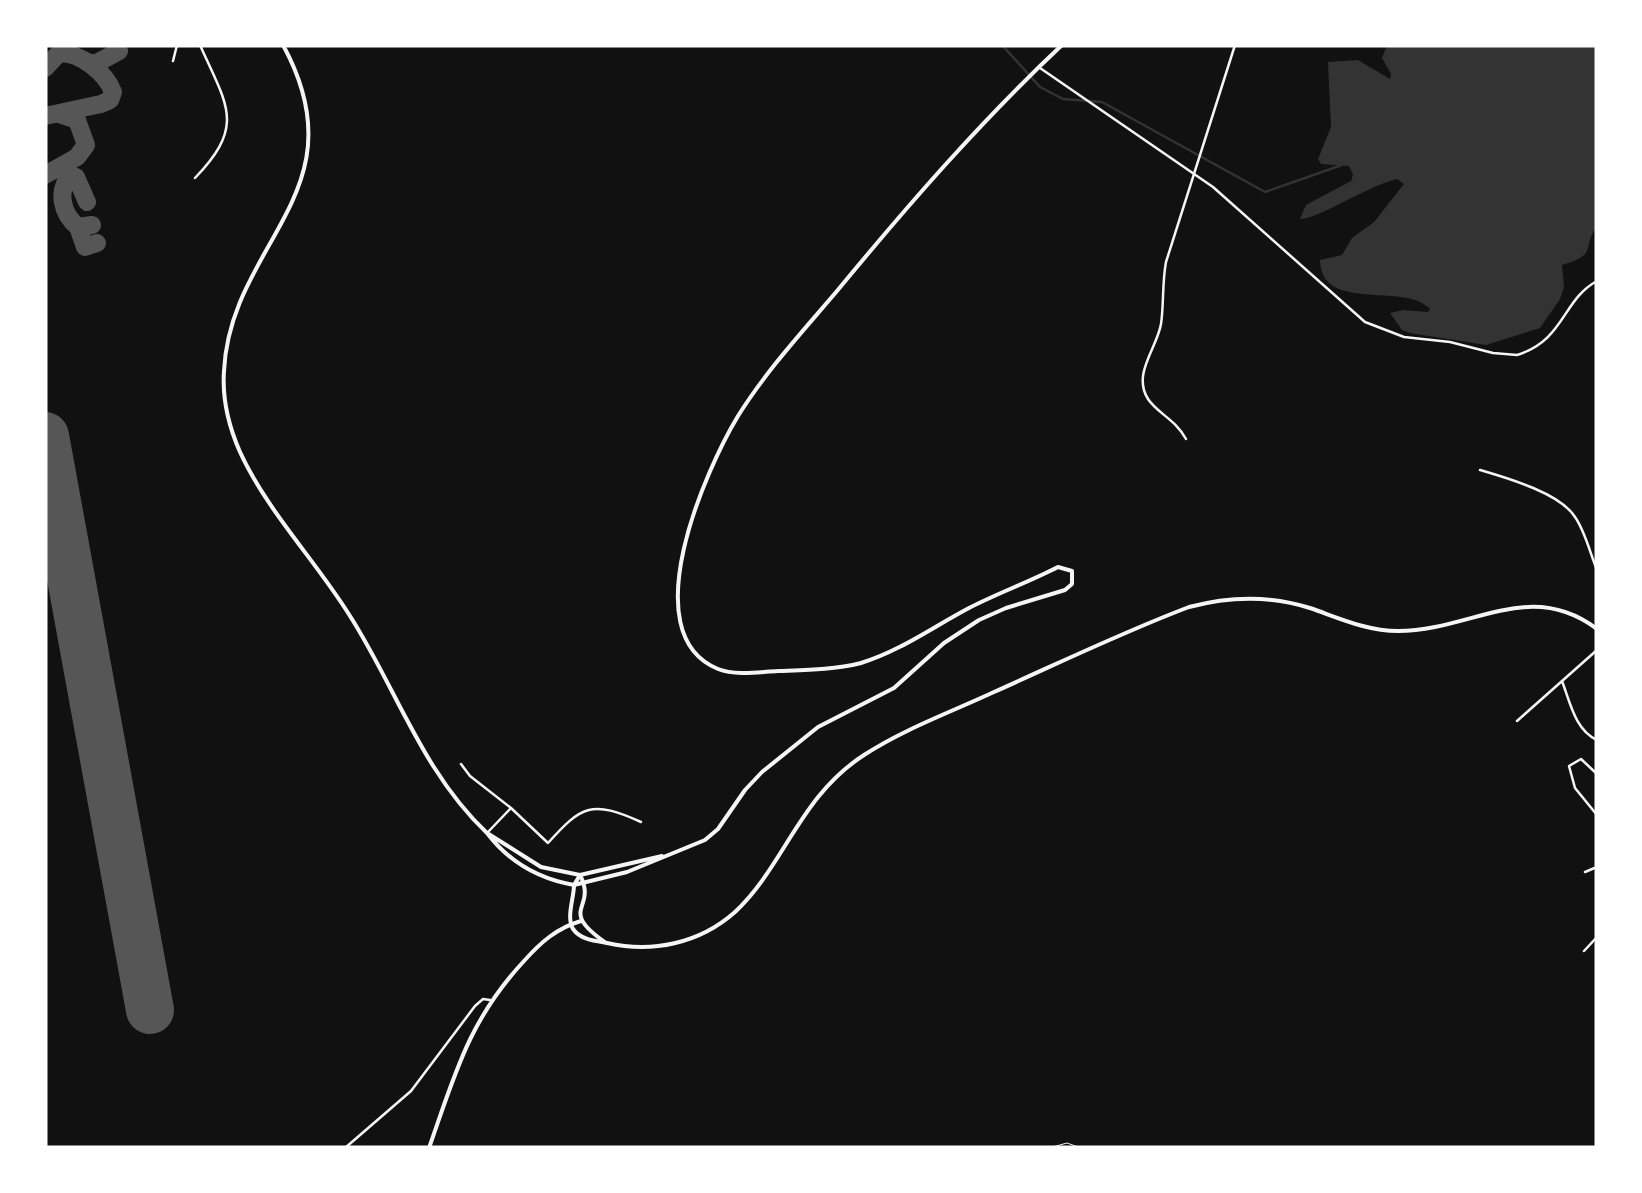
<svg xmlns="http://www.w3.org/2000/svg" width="1642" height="1193" viewBox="0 0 1642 1193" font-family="'Fira Sans Condensed',sans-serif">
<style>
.water{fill:#333}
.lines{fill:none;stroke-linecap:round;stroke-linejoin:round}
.stream{stroke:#333;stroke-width:2.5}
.taxiway{stroke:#565656;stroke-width:18}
.runway{stroke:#565656;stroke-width:48}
.path{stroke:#f5f5f5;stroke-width:1}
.minor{stroke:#f5f5f5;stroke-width:2.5}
.tertiary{stroke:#f5f5f5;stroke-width:4}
.secondary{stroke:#f5f5f5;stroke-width:4}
</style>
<rect width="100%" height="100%" fill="#111"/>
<path class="water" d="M1387 45H1597V226C1581 249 1599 254 1562 265L1564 287 1560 299 1540 328 1486 345 1410 333 1402 330 1390 313 1403 310 1428 312 1430 309C1404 281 1321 314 1320 260L1342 255 1352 238 1374 222 1404 184 1397 179C1372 184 1316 220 1300 219L1306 205 1351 181 1353 175 1349 166 1321 164 1318 159 1331 127 1328 62 1358 60 1390 79 1391 74 1382 58Z"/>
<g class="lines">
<path class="stream" d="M1002 45 1040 87 1063 99 1102 102 1265 192 1342 165"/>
<path class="taxiway" d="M85 61 95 64 119 51
M45 68 59 53C80 52 106 73 113 92L110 100 101 104 45 116
M45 175 77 157 86 145 77 120 59 114
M87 202 76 177 71 175C56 191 62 214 78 227L92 225
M78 227 85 247 97 243
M137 941 132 957 139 997 151 1003 158 999 159 990 143 974"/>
<path class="runway" d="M45 436 150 1010"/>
<path class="path" d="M1049 1148 1067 1143 1081 1148
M1136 1148H1143"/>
<path class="minor" d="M173 61 177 45
M1040 68 1213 187 1365 322 1404 337 1450 342 1493 353 1517 355C1565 340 1562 300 1597 281
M195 178C246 125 227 106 200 45
M1186 439C1175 419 1157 413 1148 399 1132 374 1157 348 1161 324 1164 304 1162 283 1166 262L1235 45
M1480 470C1507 478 1560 493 1575 517 1585 531 1590 553 1597 570
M1562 681C1570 702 1575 730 1597 740
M1517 721 1597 650
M461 764 470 776 511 808 548 843C582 805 592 800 641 822
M1597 774 1581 759 1569 766 1575 788 1597 815
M1597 821V824
M488 832 510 809
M1585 872 1597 867
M1584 951 1597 937
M345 1148 411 1091 475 1006 483 999 490 1000"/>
<path class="tertiary" d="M574 885 627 872 705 840 718 829 745 790 762 772 818 727 894 688 944 643 979 620 1006 608 1065 590 1072 584V571L1058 567C1029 582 998 593 969 608 933 627 900 651 861 663 833 670 806 670 778 671 759 672 736 676 718 669 632 634 706 469 738 416 766 371 803 331 837 291 908 205 981 121 1062 45
M574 885 580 875 662 856
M429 1148C455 1074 469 1020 524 961 541 942 557 928 581 921"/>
<path class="secondary" d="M283 45C363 192 230 242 224 371 222 399 229 427 240 452 267 511 316 561 350 616 396 688 423 773 487 833
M606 943C556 908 598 910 580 875L541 867 487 833C509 862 539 879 574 885 574 898 566 917 573 929 581 940 595 941 607 943 652 953 699 944 735 912 785 865 799 797 864 755 904 729 951 712 994 692 1059 663 1123 632 1189 607 1230 596 1269 595 1310 608 1339 618 1367 631 1398 631 1471 631 1529 578 1597 629"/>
</g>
<rect width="1642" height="1193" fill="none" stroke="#ffffff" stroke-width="95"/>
</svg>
